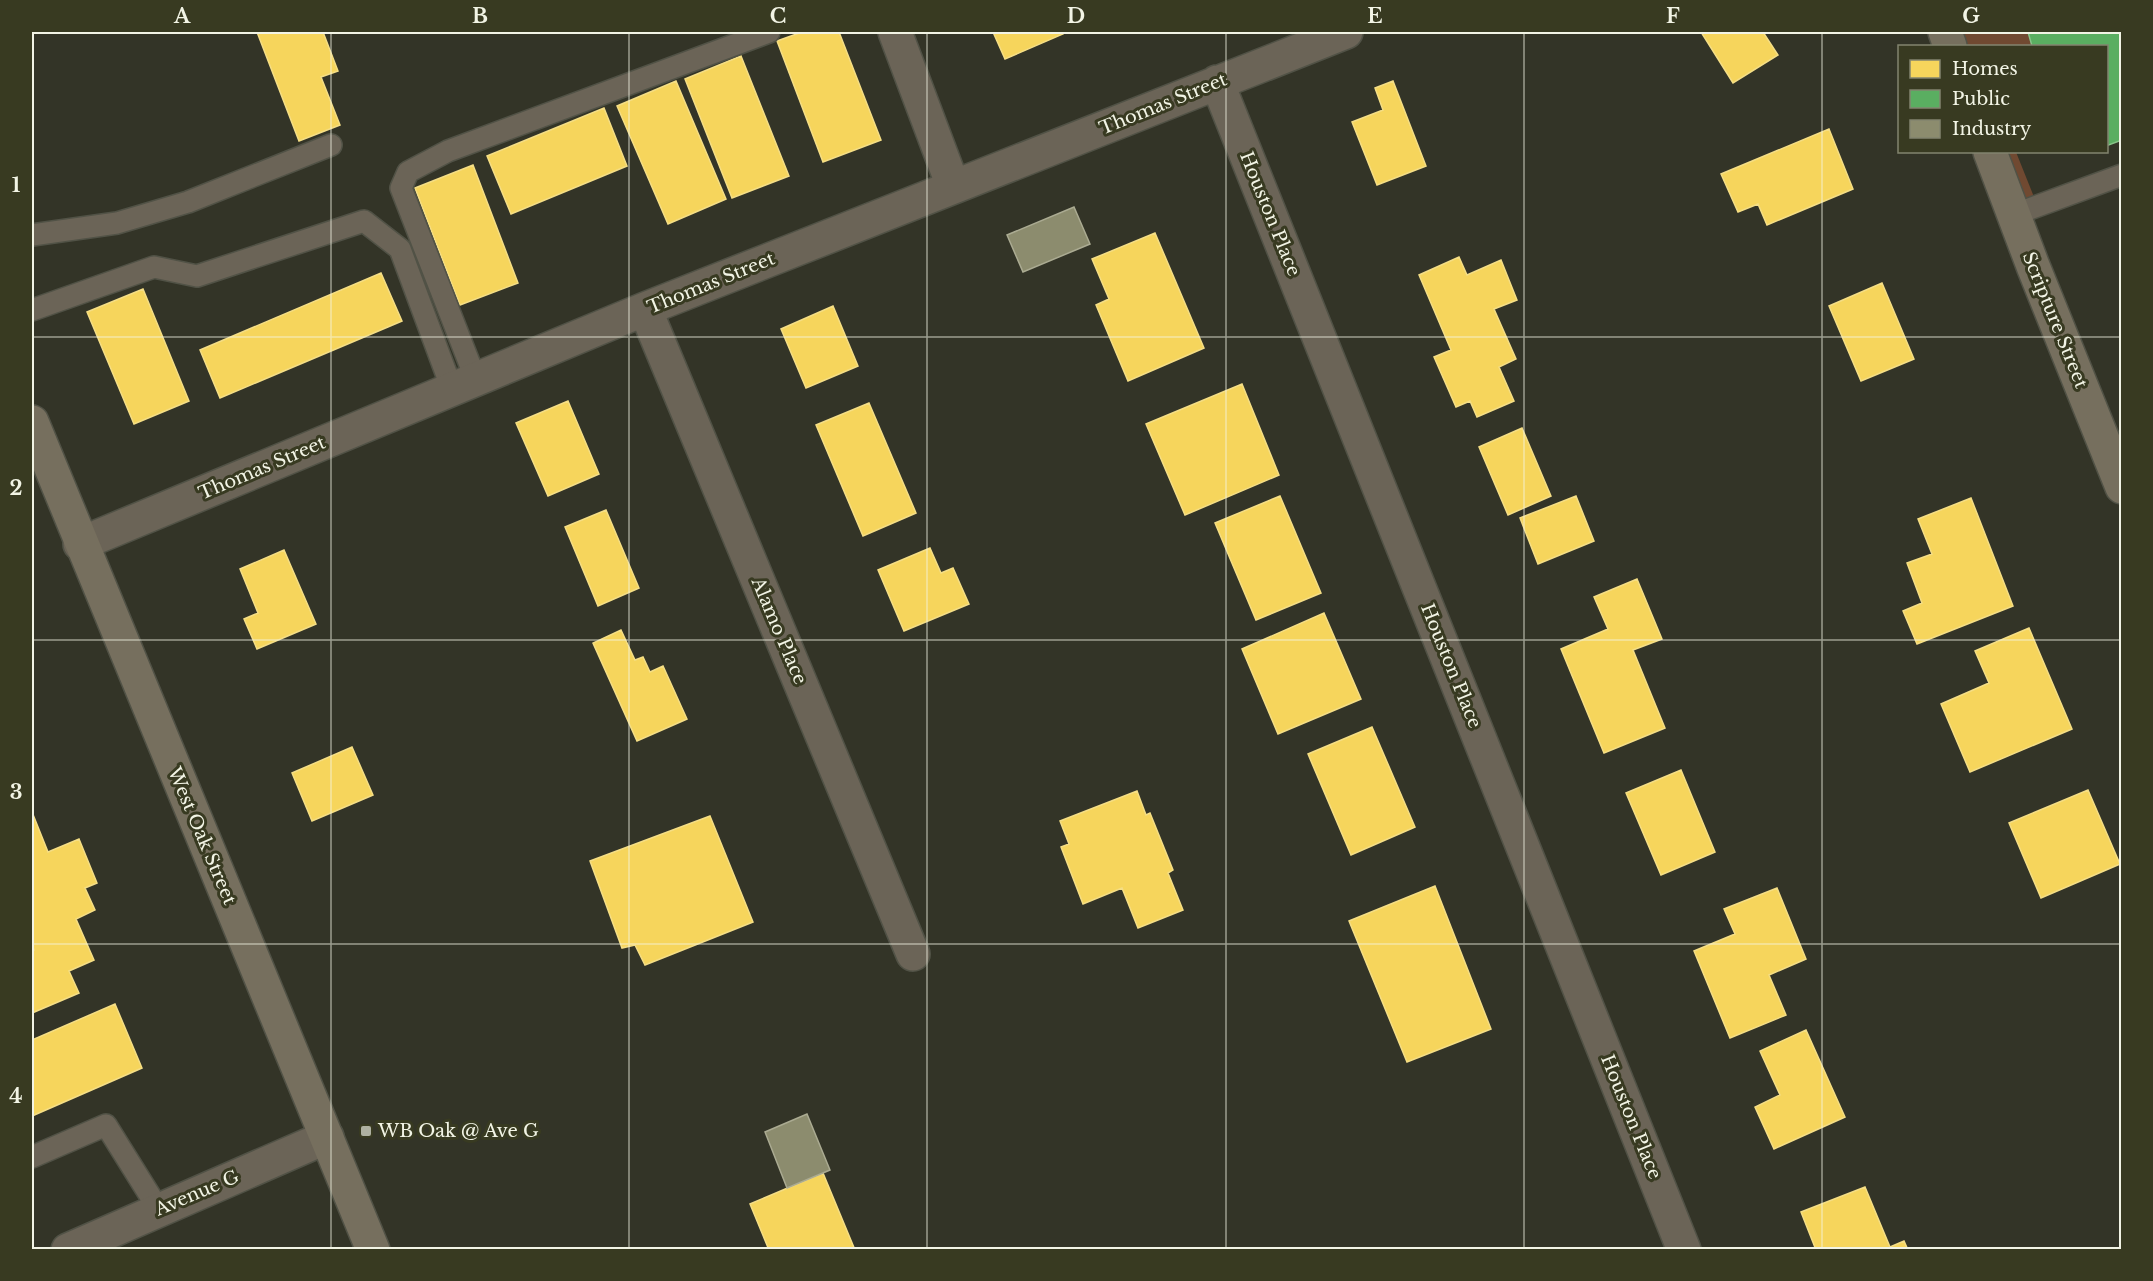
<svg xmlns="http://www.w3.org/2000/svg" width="2153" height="1281" viewBox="0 0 2153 1281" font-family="'Libre Baskerville',serif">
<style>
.green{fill:#704931}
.homes{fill:#f6d55c;stroke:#f5de85;stroke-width:1.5}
.public{fill:#5aae61;stroke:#88c389;stroke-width:1.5}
.industry{fill:#8c8c6e;stroke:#abab92;stroke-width:1.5}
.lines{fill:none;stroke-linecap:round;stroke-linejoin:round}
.lane-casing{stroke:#515246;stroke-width:24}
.street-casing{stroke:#515246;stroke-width:36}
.secondary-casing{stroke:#515246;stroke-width:36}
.lane{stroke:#6b6457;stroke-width:21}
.street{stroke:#6b6457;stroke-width:33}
.secondary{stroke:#766f5e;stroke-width:33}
.grid{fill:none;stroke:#f2f4e5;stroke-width:1.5;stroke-opacity:0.55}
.poi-dot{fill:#afb1a2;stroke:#383a21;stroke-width:2}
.labels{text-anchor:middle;stroke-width:6;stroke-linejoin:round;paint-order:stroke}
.street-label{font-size:18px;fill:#f2f4e5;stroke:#383a21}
.poi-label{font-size:18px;fill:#f2f4e5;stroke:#383a21;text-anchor:start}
.neatline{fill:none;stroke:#f2f4e5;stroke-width:2}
.grid-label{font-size:20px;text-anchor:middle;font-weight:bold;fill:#f2f4e5}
</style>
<rect width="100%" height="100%" fill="#333427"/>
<path class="green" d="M1945 32H2028L2032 46H1950Z
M1990 152H2016L2038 207 2013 215Z"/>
<path class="homes" d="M257 32H323L338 71 321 77 340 125 299 141Z
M802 32H839L881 140 823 162 777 41Z
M993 32H1062L1063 34 1005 59Z
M1701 32H1763L1778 55 1733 83Z
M741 56 789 176 732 198 685 79Z
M676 81 726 199 668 224 617 106Z
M1393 81 1426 166 1377 185 1352 122 1383 110 1375 88Z
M604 108 627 166 511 214 487 156Z
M1829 129 1853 189 1767 225 1758 204 1738 212 1721 174Z
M473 165 518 283 460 305 415 188Z
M1155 233 1204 348 1128 381 1096 305 1109 299 1092 259Z
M1459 257 1467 275 1501 260 1517 300 1494 309 1516 359 1499 367 1514 401 1477 417 1470 401 1456 407 1434 357 1451 350 1419 275Z
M381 273 402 321 220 398 200 350Z
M1882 283 1914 359 1861 381 1829 306Z
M143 289 189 401 134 424 87 312Z
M833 306 858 366 806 388 781 329Z
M1242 384 1279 475 1185 515 1146 424Z
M568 401 599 474 548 496 516 423Z
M869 403 916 513 863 536 816 425Z
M1522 428 1551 496 1508 515 1479 447Z
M1280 496 1321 593 1256 620 1215 523Z
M1576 496 1594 541 1538 564 1520 518Z
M1971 498 2013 606 1917 644 1903 611 1922 603 1907 563 1932 554 1918 519Z
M606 510 639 588 598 606 565 527Z
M930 548 941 573 953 568 969 604 904 631 878 570Z
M284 550 316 624 257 649 244 619 258 613 240 569Z
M1637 579 1662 639 1633 650 1665 728 1604 753 1561 649 1608 629 1594 597Z
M1324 613 1361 699 1278 734 1242 649Z
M2029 628 2072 729 1970 772 1941 704 1989 683 1975 651Z
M621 630 635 660 643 657 650 672 663 666 687 719 637 741 593 643Z
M1372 727 1415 827 1351 855 1308 754Z
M352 747 373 795 312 821 292 773Z
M1681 770 1715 852 1661 875 1626 793Z
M2088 790 2120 864 2041 898 2009 823Z
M1137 791 1146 815 1150 813 1173 870 1168 873 1183 910 1138 928 1122 888 1083 904 1061 847 1069 844 1060 821Z
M32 812 48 852 79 839 97 883 85 888 95 910 76 919 94 960 69 971 79 993 32 1013V951L34 950 32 944Z
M710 816 753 922 645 965 635 945 622 948 590 861Z
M1435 886 1491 1029 1407 1062 1349 921Z
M1777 888 1806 959 1769 975 1786 1015 1730 1038 1694 951 1735 934 1724 909Z
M115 1004 142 1068 32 1116V1040Z
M1806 1030 1845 1117 1774 1149 1755 1107 1780 1095 1760 1051Z
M823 1173 855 1250H769L750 1204Z
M1865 1187 1890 1247 1904 1241 1908 1250H1816L1801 1212Z"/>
<path class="public" d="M2028 32H2122V140L2106 146V46H2032Z"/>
<path class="industry" d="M1074 207 1090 244 1023 272 1007 235Z
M807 1114 830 1170 787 1188 765 1132Z"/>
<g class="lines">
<defs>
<path id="lane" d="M2013 215 2122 175
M32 235 117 223 188 202 331 145
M32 310 154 267 197 276 364 221 400 249 452 389
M476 380 401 188 408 172 448 151 769 32
M32 1157 106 1125 159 1210"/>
<path id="street" d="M895 32 953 186
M1217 82 1684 1250
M645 309 913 954
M80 544 645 309 1346 32
M68 1250 327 1137"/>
<path id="secondary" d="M1945 32 1950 46
M1990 152 2033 266 2122 487
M32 422 373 1250"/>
</defs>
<use href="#lane" class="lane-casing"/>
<use href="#street" class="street-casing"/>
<use href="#secondary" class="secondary-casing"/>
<use href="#lane" class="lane"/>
<use href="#street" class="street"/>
<use href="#secondary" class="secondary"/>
</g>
<path class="grid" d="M331 32V1250M629 32V1250M927 32V1250M1226 32V1250M1524 32V1250M1822 32V1250M32 337H2122M32 640H2122M32 944H2122"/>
<rect class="poi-dot" x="360" y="1125" width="12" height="12" rx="3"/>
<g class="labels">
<g class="street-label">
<text transform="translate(1163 104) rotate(-22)" y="6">Thomas Street</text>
<text transform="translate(1270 214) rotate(68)" y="6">Houston Place</text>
<text transform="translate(711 283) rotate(-22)" y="6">Thomas Street</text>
<text transform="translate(2055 320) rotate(68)" y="6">Scripture Street</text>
<text transform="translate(262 468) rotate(-23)" y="6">Thomas Street</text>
<text transform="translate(779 631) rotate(67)" y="6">Alamo Place</text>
<text transform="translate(1451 666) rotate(68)" y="6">Houston Place</text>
<text transform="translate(202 836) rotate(67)" y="6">West Oak Street</text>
<text transform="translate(1631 1117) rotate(68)" y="6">Houston Place</text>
<text transform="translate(197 1193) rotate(-23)" y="6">Avenue G</text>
</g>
<g class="poi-label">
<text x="378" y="1137">WB Oak @ Ave G</text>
</g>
</g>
<rect width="2153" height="1281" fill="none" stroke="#383a21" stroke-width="66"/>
<rect x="1898" y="45" width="210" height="108" fill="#383a21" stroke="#82846f" stroke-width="1.5"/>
<rect x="1910" y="60" width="30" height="18" fill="#f6d55c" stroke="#82846f" stroke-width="1.5"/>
<text x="1952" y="75" font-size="18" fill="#f2f4e5">Homes</text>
<rect x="1910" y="90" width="30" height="18" fill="#5aae61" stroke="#82846f" stroke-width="1.5"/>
<text x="1952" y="105" font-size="18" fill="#f2f4e5">Public</text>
<rect x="1910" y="120" width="30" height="18" fill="#8c8c6e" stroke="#82846f" stroke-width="1.5"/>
<text x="1952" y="135" font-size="18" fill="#f2f4e5">Industry</text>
<rect x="33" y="33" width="2087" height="1215" class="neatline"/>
<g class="grid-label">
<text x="182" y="23">A</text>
<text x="480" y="23">B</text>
<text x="778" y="23">C</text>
<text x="1076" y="23">D</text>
<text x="1375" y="23">E</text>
<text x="1673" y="23">F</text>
<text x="1971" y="23">G</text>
<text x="16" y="192">1</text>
<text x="16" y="495">2</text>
<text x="16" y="799">3</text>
<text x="16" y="1103">4</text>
</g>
</svg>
